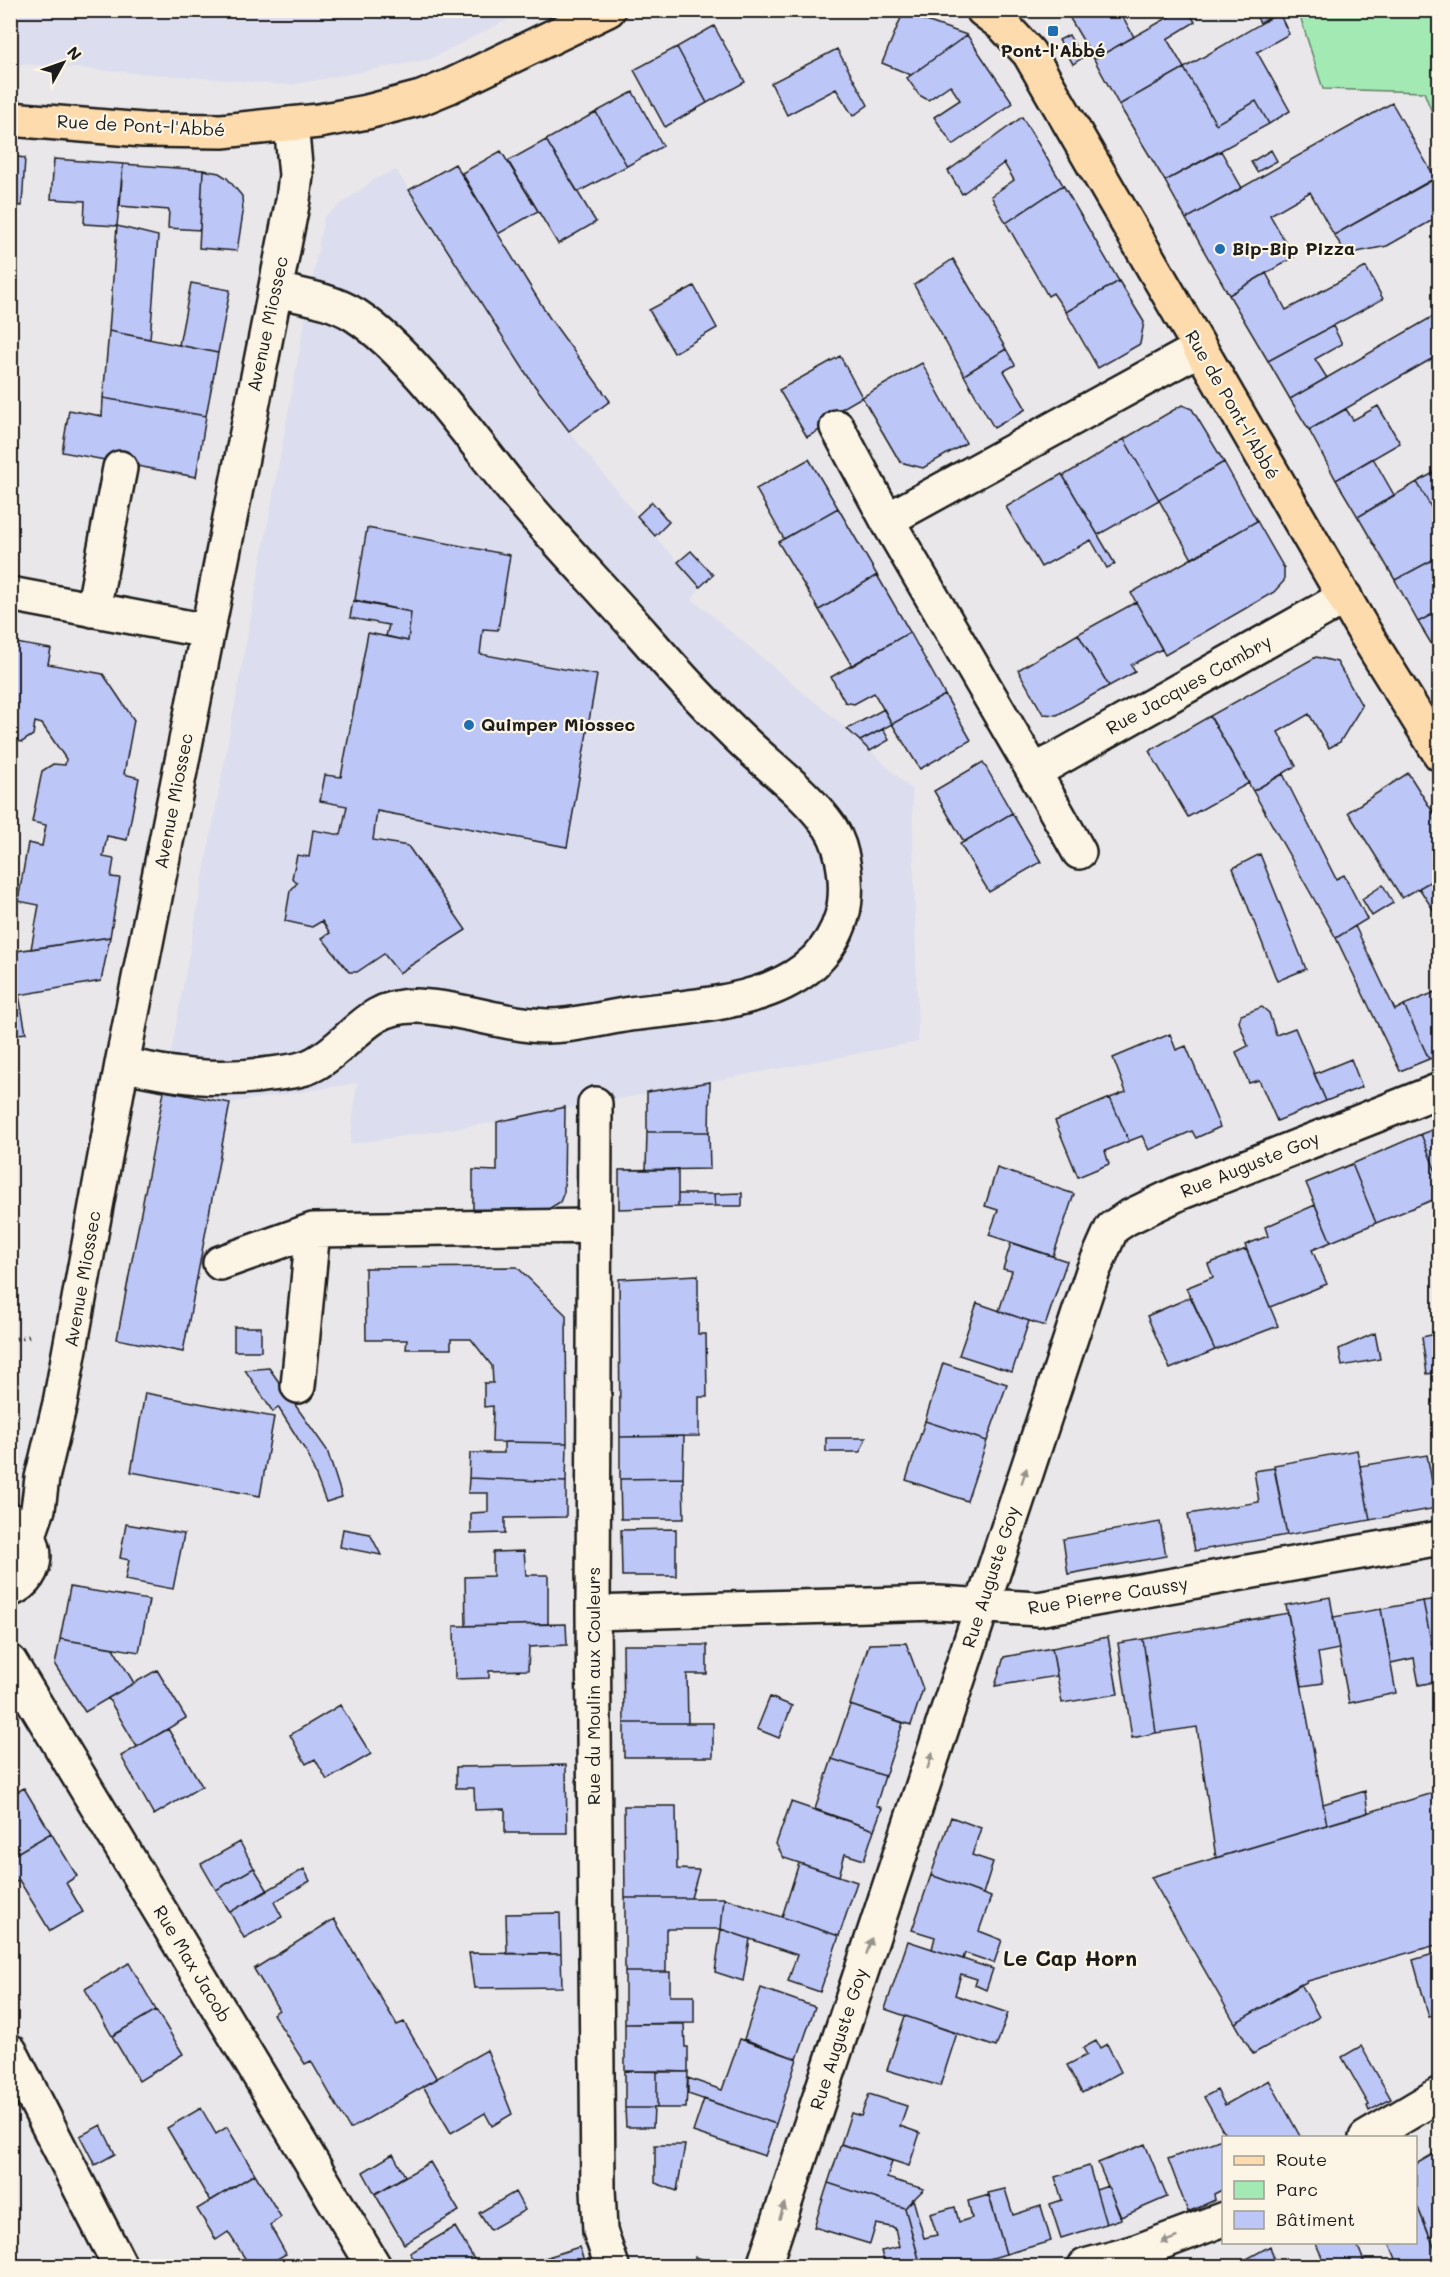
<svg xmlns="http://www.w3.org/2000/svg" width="1450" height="2277" viewBox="0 0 1450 2277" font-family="Mali,sans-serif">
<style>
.built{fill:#dcddee}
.green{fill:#a3e9b4;stroke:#608268;stroke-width:1.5}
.building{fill:#bcc6f7;stroke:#1c1c1c;stroke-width:1.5}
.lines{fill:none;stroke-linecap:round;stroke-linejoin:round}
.minor-casing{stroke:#1c1c1c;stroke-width:38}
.major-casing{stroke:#1c1c1c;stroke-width:38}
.path{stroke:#1c1c1c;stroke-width:4;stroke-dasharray:1.5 4.5;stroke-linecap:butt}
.minor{stroke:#fcf5e5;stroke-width:33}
.major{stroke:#fedbac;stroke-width:33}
.oneway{fill:#97938b}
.poi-dot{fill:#1f6fb2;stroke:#fcf5e5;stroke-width:2}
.labels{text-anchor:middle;stroke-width:4.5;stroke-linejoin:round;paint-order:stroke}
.poi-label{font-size:18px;font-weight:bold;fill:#1c1c1c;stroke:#fcf5e5;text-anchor:start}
.street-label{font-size:18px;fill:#1c1c1c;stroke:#fcf5e5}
.quarter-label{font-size:21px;font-weight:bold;fill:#1c1c1c;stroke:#fcf5e5}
</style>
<rect width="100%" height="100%" fill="#e9e7ea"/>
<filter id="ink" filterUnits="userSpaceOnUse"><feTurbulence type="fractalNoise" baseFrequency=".0167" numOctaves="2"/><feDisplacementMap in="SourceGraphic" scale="12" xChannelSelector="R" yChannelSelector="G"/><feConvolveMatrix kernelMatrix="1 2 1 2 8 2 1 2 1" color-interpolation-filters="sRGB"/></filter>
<g filter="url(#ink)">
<path class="built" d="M11 10H524V11L430 59 290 85 11 63Z
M396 170 543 399 637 516 700 587 692 599 847 729 912 790 918 1042 497 1122 350 1144 357 1083 230 1103 164 1091 324 217 375 179Z"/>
<path class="green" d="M1308 10 1439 11V130L1424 92 1323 89 1300 16Z"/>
<path class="building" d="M1065 10H1119L1134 37 1094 59Z
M1165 10H1188L1195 22 1167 39 1184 68 1119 105 1094 59 1169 17Z
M1253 10H1283L1260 23Z
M903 13 967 35 911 75 882 63Z
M1279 13 1289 34 1257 52 1290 111 1269 124 1256 101 1216 124 1184 68Z
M714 26 745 82 707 103 677 47Z
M967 35 1013 103 953 145 934 117 960 100 950 85 928 100 919 95 907 78Z
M1069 35 1082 58 1073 64 1059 40Z
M677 47 707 103 665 127 634 70Z
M837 49 868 105 853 116 836 89 787 115 771 83Z
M1184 68 1216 124 1256 101 1269 124 1165 181 1119 105Z
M633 92 663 146 627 166 596 112Z
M1392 103 1435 178 1334 235 1310 192 1270 215 1294 257 1229 295 1186 219Z
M596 112 627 166 578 192 546 140Z
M1022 117 1063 185 1006 223 991 196 1014 180 1004 163 962 194 948 171Z
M546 140 596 222 558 244 508 161Z
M1271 150 1277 161 1257 172 1251 162Z
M501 151 538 211 498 234 462 173Z
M1221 151 1242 188 1186 219 1165 181Z
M10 156 25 158 22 206 10 205Z
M54 159 123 164 117 226 84 224 85 201 51 199Z
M123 164 203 170 200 230 168 228 169 210 120 206Z
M455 164 549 317 610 401 569 431 531 381 409 190Z
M203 170 219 173 227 178 242 196 243 213 237 251 199 248Z
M1440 176V216L1387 246 1347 254 1334 235Z
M1063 185 1119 281 1066 312 1053 293 1048 296 1006 223Z
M117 226 158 236 150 339 109 331Z
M953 259 1006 349 964 375 914 285Z
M1366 267 1383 299 1268 361 1229 295 1266 273 1286 310Z
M1119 281 1144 322 1140 344 1098 368 1066 312Z
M191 283 230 290 218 353 179 345Z
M694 286 717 328 674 353 649 310Z
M1437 314 1440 354 1309 430 1290 399Z
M1333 326 1342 344 1315 359 1327 378 1290 399 1268 361Z
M109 331 218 353 206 416 103 398Z
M1006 349 1015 365 1004 371 1026 409 994 428 964 375Z
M840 356 862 397 827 417 831 424 807 437 779 390Z
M922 363 966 443 923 468 900 462 862 397Z
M103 398 206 416 196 477 62 452 69 410 102 416Z
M1182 405 1192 409 1224 462 1159 500 1124 439Z
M1378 406 1400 443 1336 480 1309 430 1346 409 1353 420Z
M1124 439 1159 500 1098 535 1063 476Z
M1373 458 1394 495 1358 517 1336 480Z
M809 459 838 508 784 539 756 489Z
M1224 462 1257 521 1192 559 1159 500Z
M1435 472 1440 479V504L1432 509 1417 482Z
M1062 474 1115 564 1107 568 1091 540 1041 567 1006 507Z
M1417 482 1432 509 1440 504V556L1395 580 1358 517Z
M652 502 669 522 655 536 637 516Z
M838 508 877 575 819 610 778 542Z
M1257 521 1284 568V581L1274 592 1165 655 1131 593Z
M367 528 510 555 498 630 483 629 480 654 597 675 567 847 377 811 373 840 408 846 466 930 399 973 384 954 357 972H349L322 938 330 933 322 921 312 927 285 921 290 891 297 883 292 878 297 855 309 857 313 830 341 835 347 806 320 801 325 775 341 777 368 633 408 641 411 612 355 600Z
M691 551 713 575 700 587 678 562Z
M1440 556V610L1418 622 1395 580Z
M877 575 910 632 852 666 819 610Z
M353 601 411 612 408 641 386 636 389 625 350 618Z
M1136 602 1162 649 1131 665 1135 672 1109 686 1078 634Z
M1440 610V658L1418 622Z
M910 632 945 695 892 724 874 693 854 704 845 702 831 677Z
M1078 634 1109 686 1057 715 1043 714 1018 670Z
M10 642 51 649 48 664 103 674 134 720 124 774 139 778 127 840 107 836 103 857 114 859 111 877 120 878 110 937 31 949 39 905 18 901 28 843 42 846 46 825 32 822 42 771 53 764 65 765 66 759 42 724 35 722 33 735 22 742 10 740Z
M1316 657 1337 662 1362 706 1340 742 1329 748 1309 714 1278 732 1296 766 1253 791 1210 716Z
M945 695 971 740 920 769 892 724Z
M884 709 892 724 860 741 847 729Z
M1210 716 1249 783 1188 817 1149 751Z
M883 729 889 740 870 751 860 741Z
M983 762 1012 813 964 842 934 791Z
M1408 773 1440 823V876L1402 898 1348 812Z
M1283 774 1336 879 1344 875 1367 919 1336 938 1253 791Z
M1012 813 1041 862 989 892 960 844Z
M1260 854 1306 969 1277 981 1233 868Z
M1440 876V920L1419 888Z
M1383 885 1393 903 1372 916 1362 899Z
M1355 926 1395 1010 1404 1005 1429 1059 1400 1071 1336 938Z
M110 937 101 981 19 995 26 1033 10 1035V952Z
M1440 990V1055L1429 1059 1404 1005Z
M1262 1007 1269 1013 1276 1035 1295 1028 1326 1101 1277 1121 1259 1080 1249 1083 1236 1052 1248 1046 1239 1022 1241 1015Z
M1170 1034 1176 1050 1186 1046 1220 1127 1196 1138 1192 1131 1149 1150 1142 1136 1129 1141 1110 1098 1126 1092 1113 1058Z
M1351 1059 1362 1087 1326 1101 1314 1074Z
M710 1082 709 1132H647V1092Z
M164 1091 230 1103 183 1352 117 1339Z
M1110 1098 1129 1141 1105 1151 1109 1164 1078 1177 1055 1121Z
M565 1107 564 1192 560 1202 547 1210 473 1211V1170L497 1171V1122Z
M1440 1127V1182L1421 1134Z
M647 1132H709L710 1169 646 1170Z
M1421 1134 1440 1182V1197L1376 1223 1352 1164Z
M1352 1164 1376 1223 1331 1242 1306 1183Z
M997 1168 1074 1194 1053 1256 989 1235 998 1210 985 1206Z
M678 1169V1207L619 1209V1170Z
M742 1193V1206H715L714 1194Z
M678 1194H714L715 1206 678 1207Z
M1315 1205 1331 1242 1312 1250 1327 1284 1270 1307 1245 1245 1268 1236 1265 1227Z
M1011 1243 1067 1261 1045 1326 999 1311 1012 1271 1003 1269Z
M1246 1249 1278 1326 1215 1350 1186 1288 1213 1277 1208 1264Z
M517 1267 566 1315 567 1443 492 1442 493 1406 484 1407V1383H493L492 1366 471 1339H451V1349H406L407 1340H366L365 1268Z
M698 1275V1334H706L707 1397H699V1436L620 1437 619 1279Z
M1191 1297 1215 1350 1170 1369 1147 1316Z
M977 1303 1029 1321 1012 1372 959 1355Z
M234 1327H261V1351H234Z
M1375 1333 1380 1359 1342 1366 1339 1349Z
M1440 1333V1372L1427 1374 1422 1337Z
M943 1363 1007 1384 987 1441 925 1421Z
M269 1368 327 1450 342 1497 326 1502 307 1453 278 1407 273 1412 245 1370Z
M145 1393 274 1417 260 1496 131 1472Z
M925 1421 987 1441 967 1501 906 1480Z
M684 1436 683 1478 620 1479V1437Z
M826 1438H866L860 1452H826Z
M504 1442 567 1443 566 1482 469 1478 470 1453H504Z
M1357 1450 1370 1520 1287 1535 1274 1465Z
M1427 1455 1437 1508 1370 1520 1360 1466Z
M1274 1468 1287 1535 1195 1551 1188 1514 1259 1502 1254 1471Z
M469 1478 566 1482V1517L505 1518V1533L471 1534V1513L488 1512V1493H468Z
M683 1478 684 1519H621L620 1479Z
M1160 1522 1166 1556 1068 1574 1063 1539Z
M126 1524 184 1534 173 1589 125 1580 129 1560 120 1558Z
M343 1529 370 1534 381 1555 340 1547Z
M676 1529V1576H622L621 1530Z
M524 1551 526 1575H548V1624L466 1626 465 1577 493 1576V1552Z
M70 1587 149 1600 139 1652 60 1639Z
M1330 1597 1339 1649 1318 1653 1323 1683 1302 1686 1286 1605Z
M1440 1599V1681H1439L1423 1601Z
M1423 1601 1439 1681 1419 1685 1414 1658 1391 1663 1381 1609Z
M1381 1609 1396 1693 1349 1703 1333 1617Z
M1288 1613 1327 1825 1216 1858 1197 1727 1156 1733 1143 1639Z
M566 1624 567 1645 529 1647 528 1670 489 1671V1678L455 1679 454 1626Z
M1108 1637 1118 1694 1062 1703 1052 1648Z
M60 1639 113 1648 134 1683 85 1712 55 1665Z
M1143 1639 1156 1733 1132 1738 1118 1643Z
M906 1643 923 1689 911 1725 850 1705 869 1644Z
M623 1645H707V1674H687L688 1723H624Z
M1052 1648 1057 1676 995 1686 1004 1657Z
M157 1670 186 1718 137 1747 108 1698Z
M770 1697 792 1706 779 1738 757 1729Z
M340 1705 371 1754 327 1780 315 1759 306 1764 290 1735Z
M850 1705 903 1723 885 1776 832 1759Z
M624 1723H713V1757H624Z
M168 1729 202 1786 154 1815 121 1756Z
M832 1759 885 1776 876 1805 882 1808 874 1830 815 1809Z
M566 1765 567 1833H505V1809L475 1810 474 1788H456V1767Z
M24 1788 51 1833 10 1857V1796Z
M1365 1791 1368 1813 1327 1825 1323 1804Z
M1440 1791V1944L1308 1981 1235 2023 1151 1877Z
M791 1802 874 1830 864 1860 845 1854 839 1876 784 1858 776 1844Z
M624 1806H676L677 1869 699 1870 691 1898H625Z
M951 1817 981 1828 972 1855 993 1862 983 1894 931 1875Z
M51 1833 77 1876 66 1883 83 1912 50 1931 19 1880 10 1886V1857Z
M240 1842 254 1868 216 1890 201 1864Z
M799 1863 857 1882 839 1936 782 1917Z
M254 1868 268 1891 230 1912 216 1890Z
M304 1869 310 1881 274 1902 282 1917 244 1938 230 1912Z
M931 1875 991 1897 979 1931 1002 1940 994 1963 965 1953 963 1959 932 1949 935 1937 912 1930Z
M625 1898H724L721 1929H666V1972H625Z
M724 1898 839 1936 820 1992 788 1981 797 1955 721 1929Z
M560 1913 561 1954H507L506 1914Z
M334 1919 397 2025 404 2022 437 2079 350 2129 311 2061 305 2064 273 2014 279 2010 254 1969Z
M721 1929 750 1939 743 1981 715 1972Z
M908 1941 993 1969 986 1990 975 1985 977 1979 961 1974 955 1995 1008 2013 996 2047 885 2009Z
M1440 1952V2014L1429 2017 1413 1960Z
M469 1953 561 1954 562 1987 474 1988Z
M129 1963 156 2010 112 2036 85 1989Z
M625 1972H670V1996H694V2023L625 2024Z
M1301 1984 1319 2017 1253 2054 1235 2023Z
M761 1988 815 2007 797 2059 744 2039Z
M156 2010 183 2054 139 2081 112 2036Z
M905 2016 957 2033 940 2086 887 2070Z
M625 2024H684L685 2047H688V2072L625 2071Z
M740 2039 797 2059 776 2124 688 2094V2078L722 2090Z
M1096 2041 1100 2048 1107 2044 1121 2072 1082 2093 1067 2065 1087 2055 1083 2048Z
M1361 2046 1391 2099 1369 2111 1367 2106 1369 2105 1342 2057Z
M487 2050 512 2114 492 2126 485 2113 451 2133 423 2086Z
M625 2071H657V2108H625Z
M657 2071 688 2072 686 2108H657Z
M1269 2080 1301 2138H1227L1204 2097 1217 2090 1225 2105Z
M869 2094 907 2106 900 2126 920 2133 909 2166 841 2144 851 2113 861 2116Z
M704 2099 776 2124 765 2156 693 2132Z
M201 2108 216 2134 227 2127 255 2174 210 2201 167 2128Z
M625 2108H654L653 2127H626Z
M101 2125 115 2154 95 2165 80 2136Z
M1224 2138V2189L1214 2194 1215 2200 1188 2212 1168 2159Z
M841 2144 892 2161 887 2178 924 2189 905 2208 828 2183Z
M1145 2144 1167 2197 1121 2217 1098 2163Z
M655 2145H685L677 2191 655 2183Z
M1440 2150V2232L1430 2238 1416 2203V2164Z
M393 2154 405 2176 375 2194 363 2172Z
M430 2162 459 2211 404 2244 375 2194Z
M1089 2166 1106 2224 1061 2238 1050 2204 1062 2200 1055 2177Z
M255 2174 281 2217 270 2225 286 2254 265 2266H250L228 2232 216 2240 197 2209Z
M828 2183 905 2208 920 2263 909 2266H885L881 2251 899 2247 895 2228 876 2224 870 2244 814 2227Z
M1108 2186 1121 2219 1106 2224 1096 2190Z
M1005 2189 1013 2215 1041 2206 1051 2241 1006 2254 988 2193Z
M515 2192 525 2210 490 2230 479 2213Z
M989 2195 1006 2254 976 2263 975 2260 953 2266H921L905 2208 913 2199 924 2238 937 2235 930 2214 955 2207 959 2222 972 2218 968 2201Z
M1416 2203 1440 2261V2266H1399L1389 2242H1416Z
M455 2227 478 2266H418L410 2253Z
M1315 2242H1356L1364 2261 1351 2266H1326Z
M1270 2246 1276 2266H1234Z
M579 2247 586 2266H555L551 2256Z
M551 2256 555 2266H521H522Z
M695 2257 727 2266H692Z"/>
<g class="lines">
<defs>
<path id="minor" d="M1199 349 887 520 1034 772 1345 597
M837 427 887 520
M10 594 207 631
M93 610 120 468
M1034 772 1079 852
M122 1064C172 1076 218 1082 270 1074 286 1072 304 1071 318 1062 354 1041 367 1005 416 1006 455 1007 493 1021 531 1025 564 1029 598 1019 630 1014 705 1004 816 1004 842 916 849 890 845 850 830 827 808 796 775 771 747 745 711 711 677 674 644 636 600 586 553 538 511 487 469 435 410 351 355 315 331 300 302 296 276 290
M595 1104 593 1613 598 2188 600 2231 612 2266
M220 1263 313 1230 594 1226
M298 1386 313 1230
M29 1535 38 1509 42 1478 60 1403 122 1064 293 200 296 175 291 124
M10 1590C42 1576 41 1537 12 1521
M593 1613 938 1603 1038 1609 1440 1538
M10 1662 374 2266
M10 2051 120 2266
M1366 2138 1440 2094
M764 2266 1093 1271 1112 1228 1127 1218 1177 1194 1440 1090
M1085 2266 1133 2253 1224 2219"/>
<path id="major" d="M983 10 1003 25 1029 53 1365 633 1440 754
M10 119 143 130 222 131 319 121 367 112 421 98 450 86 608 10"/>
</defs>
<use href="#minor" class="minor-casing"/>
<use href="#major" class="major-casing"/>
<path class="path" d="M10 1340 30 1336"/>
<use href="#minor" class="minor"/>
<use href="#major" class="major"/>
</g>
<defs><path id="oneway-solid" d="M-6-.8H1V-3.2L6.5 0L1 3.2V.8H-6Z" transform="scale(1.5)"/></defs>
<g class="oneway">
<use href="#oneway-solid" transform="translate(1024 1476) rotate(-72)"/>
<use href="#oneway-solid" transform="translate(930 1761) rotate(-72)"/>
<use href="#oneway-solid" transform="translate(869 1946) rotate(-72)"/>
<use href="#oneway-solid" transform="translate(782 2211) rotate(-72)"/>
<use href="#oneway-solid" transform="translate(1169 2240) rotate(159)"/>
</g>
</g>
<g class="poi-dot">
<rect x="1047" y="25" width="12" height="12" rx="3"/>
<circle cx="1220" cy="249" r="6"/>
<circle cx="469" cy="725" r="6"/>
</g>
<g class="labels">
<g class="poi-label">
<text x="1053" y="57" text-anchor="middle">Pont-l'Abbé</text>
<text x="1232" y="255">Bip-Bip Pizza</text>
<text x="481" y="731">Quimper Miossec</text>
</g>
<g class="street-label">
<text transform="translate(141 126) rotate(3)" y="6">Rue de Pont-l'Abbé</text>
<text transform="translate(268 324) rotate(-78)" y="6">Avenue Miossec</text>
<text transform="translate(1232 405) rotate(60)" y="6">Rue de Pont-l'Abbé</text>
<text transform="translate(1189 685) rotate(-29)" y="6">Rue Jacques Cambry</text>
<text transform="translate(174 801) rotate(-79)" y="6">Avenue Miossec</text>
<text transform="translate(1250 1165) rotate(-22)" y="6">Rue Auguste Goy</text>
<text transform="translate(83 1279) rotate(-80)" y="6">Avenue Miossec</text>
<text transform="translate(991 1577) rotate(-72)" y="6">Rue Auguste Goy</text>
<text transform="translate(1108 1596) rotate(-9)" y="6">Rue Pierre Caussy</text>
<text transform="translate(594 1686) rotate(-90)" y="6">Rue du Moulin aux Couleurs</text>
<text transform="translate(192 1964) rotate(59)" y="6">Rue Max Jacob</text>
<text transform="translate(839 2039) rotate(-72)" y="6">Rue Auguste Goy</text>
</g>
<g class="quarter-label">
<text x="1070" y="1966">Le Cap Horn</text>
</g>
</g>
<rect width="1450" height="2277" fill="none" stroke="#fcf5e5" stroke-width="36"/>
<rect x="18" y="18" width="1414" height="2241" fill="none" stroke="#1c1c1c" stroke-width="2" filter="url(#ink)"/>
<rect x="1222" y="2136" width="195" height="108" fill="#fcf5e5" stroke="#a29e95" stroke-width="1.5"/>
<rect x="1234" y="2156" width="30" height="9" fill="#fedbac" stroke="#a29e95" stroke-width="1.5"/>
<text x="1276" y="2166" font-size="18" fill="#1c1c1c">Route</text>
<rect x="1234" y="2181" width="30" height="18" fill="#a3e9b4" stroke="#a29e95" stroke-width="1.5"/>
<text x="1276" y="2196" font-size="18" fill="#1c1c1c">Parc</text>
<rect x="1234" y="2211" width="30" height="18" fill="#bcc6f7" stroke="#a29e95" stroke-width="1.5"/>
<text x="1276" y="2226" font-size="18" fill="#1c1c1c">Bâtiment</text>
<g transform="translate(63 63) rotate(50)" stroke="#fcf5e5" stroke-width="4.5" paint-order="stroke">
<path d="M0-4.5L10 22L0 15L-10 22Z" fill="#1c1c1c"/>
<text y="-9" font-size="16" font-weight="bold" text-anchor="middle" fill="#1c1c1c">N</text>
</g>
</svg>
